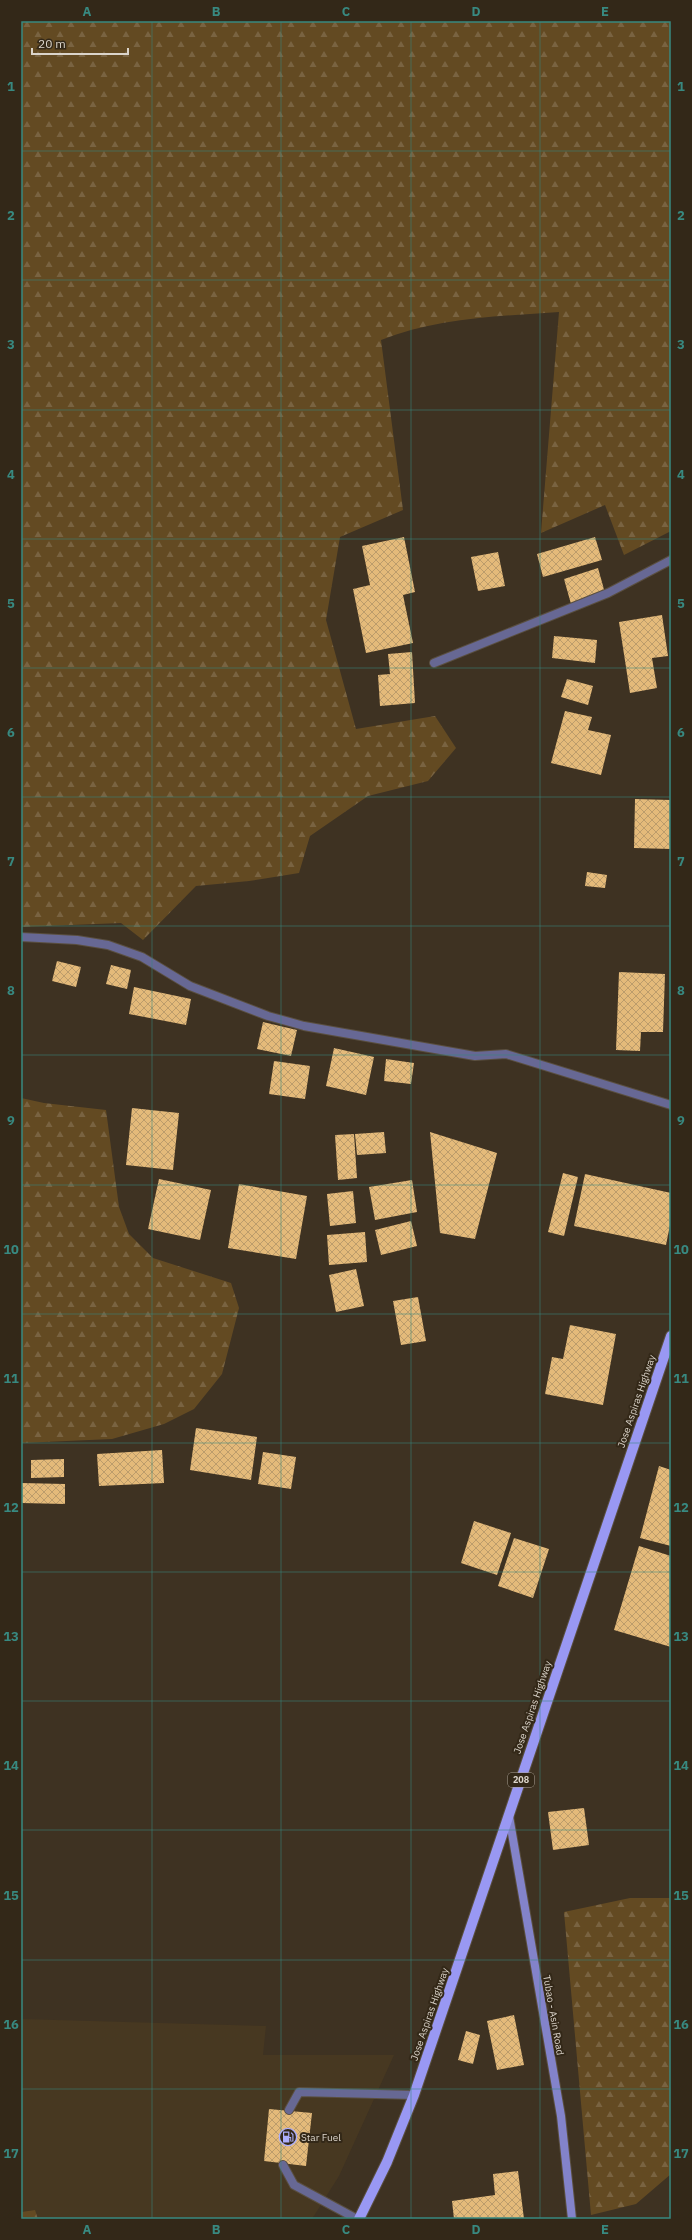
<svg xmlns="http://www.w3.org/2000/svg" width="692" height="2240" viewBox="0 0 692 2240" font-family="'IBM Plex Sans',sans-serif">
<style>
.built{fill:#473821}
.forest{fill:url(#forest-firs)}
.building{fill:url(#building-cross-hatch)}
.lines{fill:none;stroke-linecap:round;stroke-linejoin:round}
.service-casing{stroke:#5a4f40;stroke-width:10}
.minor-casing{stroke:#5a4f40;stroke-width:10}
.secondary-casing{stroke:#5a4f40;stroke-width:10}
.primary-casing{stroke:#5a4f40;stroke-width:12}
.service{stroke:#676894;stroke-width:8}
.minor{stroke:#676894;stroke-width:8}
.secondary{stroke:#8383ca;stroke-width:8}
.primary{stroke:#9998f3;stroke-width:10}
.grid{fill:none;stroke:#388980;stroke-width:1;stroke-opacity:0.55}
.labels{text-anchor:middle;stroke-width:4;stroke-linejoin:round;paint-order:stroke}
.shield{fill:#332818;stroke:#a9a095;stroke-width:1}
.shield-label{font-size:9px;font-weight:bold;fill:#dbd4ca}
.street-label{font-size:10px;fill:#dbd4ca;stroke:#332818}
.poi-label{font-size:10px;fill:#dbd4ca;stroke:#332818;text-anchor:start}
.neatline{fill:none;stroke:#388980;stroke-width:1.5}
.grid-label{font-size:13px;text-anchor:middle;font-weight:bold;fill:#388980}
</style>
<defs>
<pattern id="forest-firs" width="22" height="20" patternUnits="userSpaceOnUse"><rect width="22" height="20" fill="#634a22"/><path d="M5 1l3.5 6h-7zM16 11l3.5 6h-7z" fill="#796341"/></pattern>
<pattern id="building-cross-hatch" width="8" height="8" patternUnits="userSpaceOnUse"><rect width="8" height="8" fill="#e4ba7a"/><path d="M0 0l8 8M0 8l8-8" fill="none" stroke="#bc9c6b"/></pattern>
</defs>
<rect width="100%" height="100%" fill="#3e3222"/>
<path class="built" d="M21 2019 266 2026 263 2055H394L339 2176 312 2219H38L34 2210 21 2212Z"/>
<path class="forest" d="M21 21H671V531L624 555 605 505 541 533 559 312C499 316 436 318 381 340L403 510 340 537 326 620 356 729 435 716 456 748 428 781 368 796 310 836 299 873 249 881 196 886 143 940 121 923 21 927Z
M21 1098 44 1103 106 1110 119 1207 129 1234 153 1258 231 1283 239 1308 222 1374 194 1409 164 1424 112 1439 21 1443Z
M630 1898H671V2174L636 2204 591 2215 564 1912Z
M35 2210 38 2219H21V2212Z"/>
<path class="building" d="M404 537 415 592 403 595 413 643 366 653 353 589 370 585 362 546Z
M595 537 602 560 543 577 537 554Z
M498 552 505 586 478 591 471 557Z
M598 568 605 593 571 604 564 579Z
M662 615 668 656 652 658 657 688 630 693 619 622Z
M554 636 597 640 595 663 552 658Z
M412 652 415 703 380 706 378 675 390 674 388 654Z
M567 679 593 686 588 705 561 697Z
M565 711 592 717 588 730 611 735 601 775 551 763Z
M635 799 671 800V849L634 848Z
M587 872 607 875 605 888 585 886Z
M57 961 81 967 76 987 52 981Z
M111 965 131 970 127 989 106 984Z
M619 972 665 974 663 1032H641L640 1051 616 1050Z
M134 987 191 999 186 1025 129 1014Z
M263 1022 297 1030 291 1056 257 1049Z
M334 1048 374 1057 366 1095 326 1086Z
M386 1059 414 1063 411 1084 384 1081Z
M274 1061 310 1066 305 1099 269 1094Z
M132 1108 179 1113 173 1170 126 1165Z
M384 1132 386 1153 357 1155 355 1134Z
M430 1132 497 1153 475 1239 440 1233Z
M354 1134 357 1178 338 1180 335 1135Z
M563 1173 578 1177 564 1236 548 1232Z
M585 1174 671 1193V1220L666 1245 574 1226Z
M159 1179 211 1190 200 1240 148 1229Z
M412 1180 417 1212 375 1220 369 1187Z
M239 1184 307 1196 296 1259 228 1248Z
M353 1191 356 1223 330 1226 327 1194Z
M411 1221 417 1246 381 1255 375 1230Z
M365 1232 367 1262 329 1265 327 1235Z
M356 1269 364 1306 336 1312 329 1275Z
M418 1297 426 1341 401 1345 393 1301Z
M570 1325 616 1334 603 1405 545 1394 552 1357 563 1359Z
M196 1428 257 1437 251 1480 190 1470Z
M162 1450 164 1483 99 1486 97 1454Z
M263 1452 296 1457 291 1489 258 1484Z
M64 1459V1477L31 1478V1460Z
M659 1466 671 1470V1546L640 1538Z
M21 1483 65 1484V1504L21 1503Z
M474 1521 511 1533 497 1575 461 1563Z
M514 1538 549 1549 533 1598 498 1586Z
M639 1546 671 1556V1647L614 1630Z
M584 1808 589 1845 553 1850 548 1812Z
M514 2015 524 2065 497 2070 487 2021Z
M466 2031 480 2035 473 2064 458 2060Z
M269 2109 312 2113 306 2166 264 2161Z
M518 2171 524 2219H454L452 2201 495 2195 493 2174Z"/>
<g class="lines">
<defs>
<path id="service" d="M289 2110 299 2092 414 2095
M283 2165 294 2185 357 2219"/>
<path id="minor" d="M434 663 608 593 671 560
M21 937 77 940 108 945 142 957 190 986 268 1016 304 1026 475 1056 506 1054 671 1105"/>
<path id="secondary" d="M509 1816 561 2116 572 2219"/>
<path id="primary" d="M359 2219 387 2162 414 2095 671 1336"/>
</defs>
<use href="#service" class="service-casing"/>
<use href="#minor" class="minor-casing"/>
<use href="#secondary" class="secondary-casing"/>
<use href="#primary" class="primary-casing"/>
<use href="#service" class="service"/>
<use href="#minor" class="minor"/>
<use href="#secondary" class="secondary"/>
<use href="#primary" class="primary"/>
</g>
<path class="grid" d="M152 21V2219M281 21V2219M411 21V2219M540 21V2219M21 151H671M21 280H671M21 410H671M21 539H671M21 668H671M21 797H671M21 926H671M21 1055H671M21 1185H671M21 1314H671M21 1443H671M21 1572H671M21 1701H671M21 1830H671M21 1960H671M21 2089H671"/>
<defs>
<symbol id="fuel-ring" viewBox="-11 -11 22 22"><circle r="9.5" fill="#332818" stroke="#adaffb" stroke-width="1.5"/><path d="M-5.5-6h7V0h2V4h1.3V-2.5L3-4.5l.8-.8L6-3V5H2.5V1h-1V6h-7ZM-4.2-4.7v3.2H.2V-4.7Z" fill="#adaffb"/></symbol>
</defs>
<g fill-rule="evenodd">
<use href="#fuel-ring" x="278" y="2127" width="20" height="20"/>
</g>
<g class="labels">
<rect class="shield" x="508" y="1773" width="26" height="14" rx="3"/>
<g class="shield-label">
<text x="521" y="1783">208</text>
</g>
<g class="street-label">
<text transform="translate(636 1401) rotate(-71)" y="4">Jose Aspiras Highway</text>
<text transform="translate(532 1707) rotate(-71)" y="4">Jose Aspiras Highway</text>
<text transform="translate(429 2014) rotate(-71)" y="4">Jose Aspiras Highway</text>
<text transform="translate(554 2015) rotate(80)" y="4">Tubao - Asin Road</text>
</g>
<g class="poi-label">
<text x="301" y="2141">Star Fuel</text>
</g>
</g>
<rect width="692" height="2240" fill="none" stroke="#332818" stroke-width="44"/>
<path d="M32 48v6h96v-6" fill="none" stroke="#dbd4ca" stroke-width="2"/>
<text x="38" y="48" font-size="12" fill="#dbd4ca" stroke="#332818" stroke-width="3" paint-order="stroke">20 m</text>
<rect x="22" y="22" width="648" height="2196" class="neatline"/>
<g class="grid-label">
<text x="87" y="16">A</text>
<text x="216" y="16">B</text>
<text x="346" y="16">C</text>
<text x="476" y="16">D</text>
<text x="605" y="16">E</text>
<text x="11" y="91">1</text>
<text x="681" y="91">1</text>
<text x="11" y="220">2</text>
<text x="681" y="220">2</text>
<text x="11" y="349">3</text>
<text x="681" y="349">3</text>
<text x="11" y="479">4</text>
<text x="681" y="479">4</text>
<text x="11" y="608">5</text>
<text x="681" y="608">5</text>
<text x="11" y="737">6</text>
<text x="681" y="737">6</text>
<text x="11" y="866">7</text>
<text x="681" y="866">7</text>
<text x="11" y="995">8</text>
<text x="681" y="995">8</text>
<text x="11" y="1125">9</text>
<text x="681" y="1125">9</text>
<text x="11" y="1254">10</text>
<text x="681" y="1254">10</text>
<text x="11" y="1383">11</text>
<text x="681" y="1383">11</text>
<text x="11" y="1512">12</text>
<text x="681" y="1512">12</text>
<text x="11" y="1641">13</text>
<text x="681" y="1641">13</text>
<text x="11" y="1770">14</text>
<text x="681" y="1770">14</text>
<text x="11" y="1900">15</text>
<text x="681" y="1900">15</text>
<text x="11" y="2029">16</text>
<text x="681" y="2029">16</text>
<text x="11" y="2158">17</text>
<text x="681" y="2158">17</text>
<text x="87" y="2234">A</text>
<text x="216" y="2234">B</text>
<text x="346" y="2234">C</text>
<text x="476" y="2234">D</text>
<text x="605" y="2234">E</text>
</g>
</svg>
